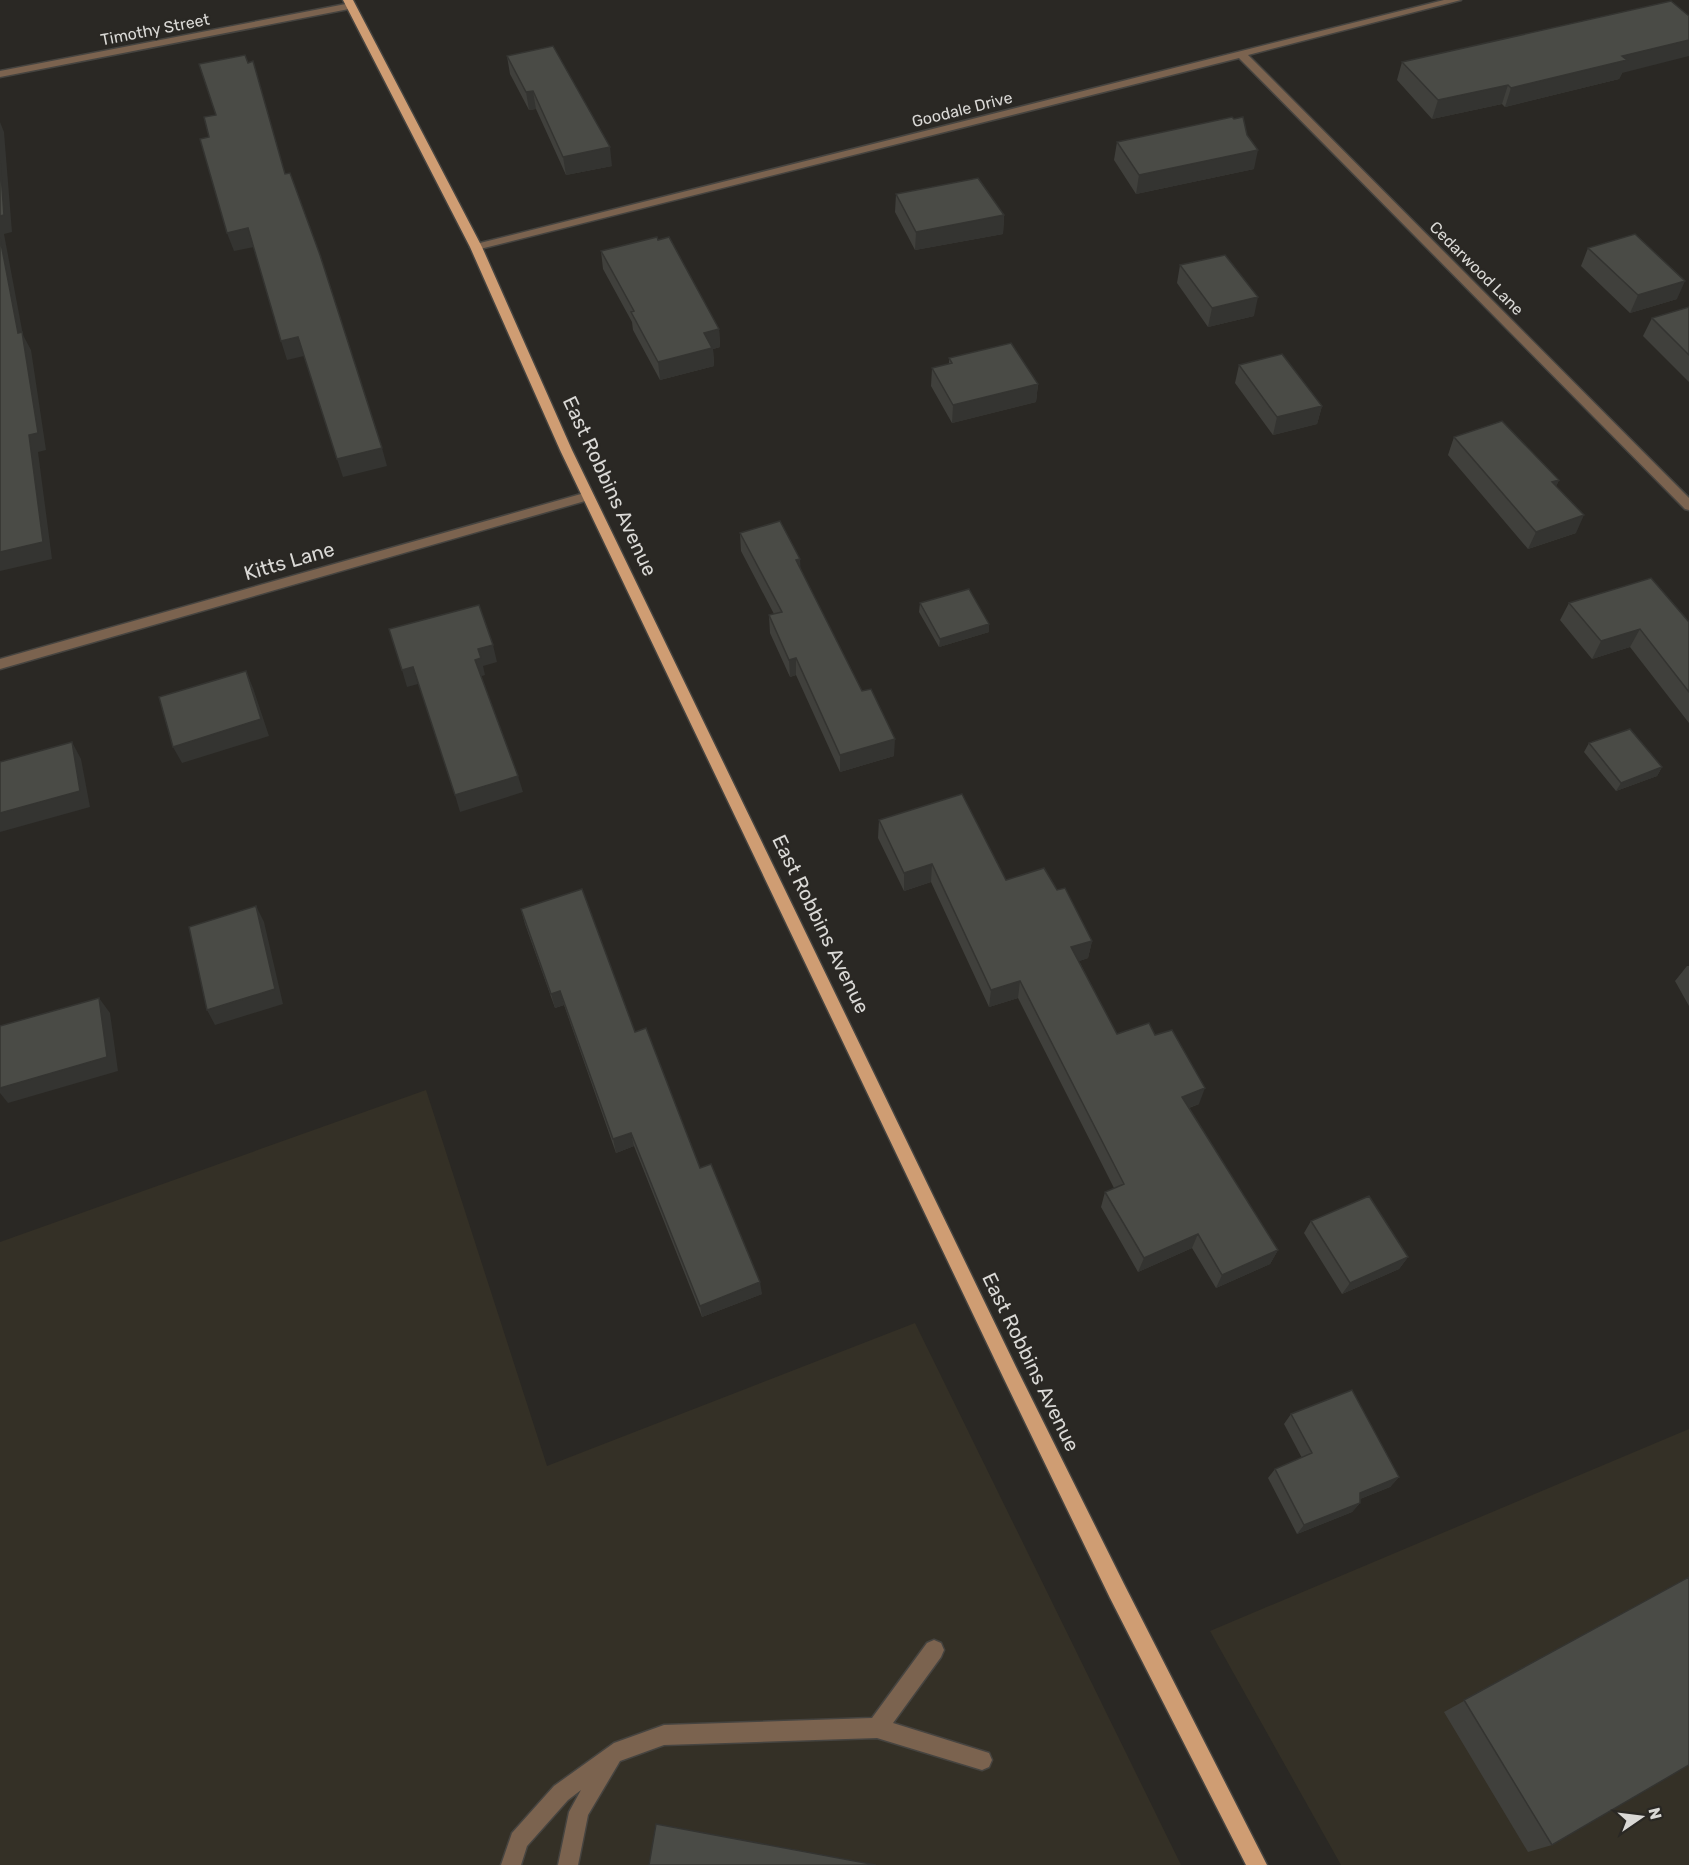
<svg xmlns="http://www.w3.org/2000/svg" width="1689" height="1865" viewBox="0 0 1689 1865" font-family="Rubik,sans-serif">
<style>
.built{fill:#343026}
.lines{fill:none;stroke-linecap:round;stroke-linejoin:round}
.minor-casing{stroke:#464440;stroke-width:3}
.major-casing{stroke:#464440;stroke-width:3}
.minor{fill:#7b634f;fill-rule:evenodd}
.major{fill:#cf9d73;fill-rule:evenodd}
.wall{fill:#40403c}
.shaded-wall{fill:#343431}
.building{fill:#4a4b46;stroke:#343431;stroke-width:1.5}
.labels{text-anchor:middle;stroke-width:4.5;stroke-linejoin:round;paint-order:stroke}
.far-street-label{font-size:16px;fill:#dad9d6;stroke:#2a2824}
.street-label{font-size:20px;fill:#dad9d6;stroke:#2a2824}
</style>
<rect width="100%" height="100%" fill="#2a2824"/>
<path class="built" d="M426 1090 547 1466 915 1323 1181 1865H0V1242Z
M1689 1429V1865H1341L1210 1631Z"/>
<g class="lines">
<defs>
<path id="minor" d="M1444 0H1461L1248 55 1689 498V510L1685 509 1239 58 476 250 470 247 476 244Z
M351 3 354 4V8L0 77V71Z
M588 492 592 493V499L0 669V659Z
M934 1640 941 1643 944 1650 941 1657 893 1723 989 1753 992 1760 989 1767 982 1770 877 1738 664 1745 620 1761 588 1815 578 1865H558L569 1812 581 1790 568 1800 527 1846 521 1865H501L512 1833 554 1786 614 1743 664 1725 872 1718 927 1643Z"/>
<path id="major" d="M343 0H353L482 247 572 450 1016 1367 1124 1584 1267 1865H1246L1110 1598 1004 1379 560 450 470 247Z"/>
</defs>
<use href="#minor" class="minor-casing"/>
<use href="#major" class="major-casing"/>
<use href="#minor" class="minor"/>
<use href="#major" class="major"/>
</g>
<path class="wall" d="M507 56 612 166 566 175 536 109 529 110 510 74Z
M1402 62 1622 73 1619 79 1505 107 1502 104 1432 119 1397 80Z
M1117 142 1254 169 1136 194 1114 160Z
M896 194 1004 215 1003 234 915 250 895 212Z
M1588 248 1677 299 1630 313 1581 266Z
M601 251 719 329 720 347 713 349 714 366 660 380 633 330 632 322 603 269Z
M1180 265 1254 316 1208 327 1177 283Z
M1689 307V382L1643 336 1652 318Z
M949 358 1038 384 1036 402 952 423 931 386 932 368 949 364Z
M1239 365 1322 406 1317 424 1273 435 1235 383Z
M1454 437 1559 480 1556 486 1576 533 1528 549 1448 455Z
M740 533 800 569 894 756 840 772 796 675 790 677 770 633 769 615 774 614 741 551Z
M920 603 989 632 939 647 919 612Z
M1569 603 1689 622V723L1630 647 1592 659 1560 620Z
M1589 743 1662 767 1657 776 1616 791 1584 752Z
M879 820 1006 880 1057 890 1092 941 1088 958 1079 961 1117 1034 1155 1035 1199 1104 1189 1108 1278 1250 1270 1264 1216 1288 1192 1248 1138 1272 1101 1207 1105 1192 1114 1188 1018 998 989 1007 931 882 904 891 878 838Z
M521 909 635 1032 700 1168 762 1294 702 1317 634 1146 616 1153 564 1005 555 1008 525 924Z
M1687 966H1689V1006L1675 981Z
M1311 1221 1408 1257 1399 1269 1342 1294 1304 1233Z
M1291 1414 1399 1477 1390 1487 1360 1499V1503L1352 1512 1297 1534 1268 1478 1275 1469 1302 1458 1284 1424Z
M1689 1577 1552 1845 1528 1852 1444 1712Z"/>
<path class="shaded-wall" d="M1689 40V56L1622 73 1619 79 1505 107 1511 88 1622 56Z
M1508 85 1502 104 1432 119 1438 100Z
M533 91 536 109 529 110 526 92Z
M0 122 4 132 12 232 4 234 23 335 31 350 46 450 38 452 52 559 0 571V552L18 333 0 238Z
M610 147 612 166 566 175 563 157Z
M1258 150 1254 169 1136 194 1139 175Z
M1004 215 1003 234 915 250 916 232Z
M248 228 254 247 234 251 227 233Z
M1685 281 1677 299 1630 313 1638 295Z
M1258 297 1254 316 1208 327 1212 308Z
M719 329 720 347 713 349 714 366 660 380 658 362 704 333Z
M298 337 304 356 287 360 281 341Z
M1038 384 1036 402 952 423 953 405Z
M1322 406 1317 424 1273 435 1277 417Z
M382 448 387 466 343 477 337 459Z
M1559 480 1551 498 1552 482Z
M1584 515 1576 533 1528 549 1536 532Z
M800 559 801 577 796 560Z
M989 624V632L939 647 940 639Z
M1640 629 1630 647 1592 659 1601 641Z
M493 645 497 662 483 666 485 675 479 677 475 660 478 649Z
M796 658V675L790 677 789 660Z
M413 667 418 684 407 687 402 670Z
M246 671 253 688 269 736 182 763 173 747Z
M895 739 894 756 840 772V755Z
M72 742 81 759 90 807 0 832V813Z
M1662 767 1657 776 1616 791 1621 783Z
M518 776 523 792 460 812 455 795Z
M932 864 931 882 904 891V873Z
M256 906 264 922 283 1004 215 1025 207 1010Z
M1092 941 1088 958 1068 965 1071 947Z
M1020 981 1018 998 989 1007 991 990Z
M560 991 564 1005 555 1008 551 994Z
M99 998 110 1013 118 1071 8 1103 0 1093V1088Z
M1205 1088 1199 1104 1176 1112 1182 1097Z
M631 1133 634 1146 616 1153 613 1139Z
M1198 1234 1192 1248 1138 1272 1144 1258Z
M1278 1250 1270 1264 1216 1288 1222 1275Z
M1408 1257 1399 1269 1342 1294 1350 1283Z
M760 1282 762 1294 702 1317 700 1306Z
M1399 1477 1390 1487 1352 1502 1360 1493Z
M1360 1503 1352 1512 1297 1534 1304 1525Z"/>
<path class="building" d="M1671 1 1689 16V40L1622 56 1627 60 1511 88 1508 85 1438 100 1402 62Z
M553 46 610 147 563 157 533 91 526 92 507 56Z
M245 55 248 63 253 61 285 174 290 173 320 255 382 448 337 459 298 337 281 341 248 228 227 233 200 139 209 137 204 117 216 115 199 64Z
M1232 117 1234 119 1243 117 1247 135 1258 150 1139 175 1117 142Z
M0 160 4 215 0 216Z
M978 178 1004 215 916 232 896 194Z
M1635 234 1685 281 1638 295 1588 248Z
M657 237 658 240 669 237 719 329 704 333 712 348 658 362 631 312 634 311 601 251Z
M0 238 18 333 22 332 38 433 29 435 43 542 0 552Z
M1225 255 1258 297 1212 308 1180 265Z
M1689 307V355L1652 318Z
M1011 343 1038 384 953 405 932 368 952 363 949 358Z
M1282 354 1322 406 1277 417 1239 365Z
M1502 421 1559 480 1552 482 1584 515 1536 532 1454 437Z
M780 521 800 559 796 560 862 691 871 689 895 739 840 755 796 658 789 660 769 615 782 612 740 533Z
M1651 578 1689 622V692L1640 629 1601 641 1569 603Z
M969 589 989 624 940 639 920 603Z
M479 605 493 645 478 649 481 658 475 660 518 776 455 795 413 667 402 670 389 629Z
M246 671 261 719 173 747 159 697Z
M1630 729 1662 767 1621 783 1589 743Z
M72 742 80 791 0 813V762Z
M962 794 1006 880 1044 868 1057 890 1065 888 1092 941 1071 947 1117 1034 1149 1023 1155 1035 1172 1030 1205 1088 1182 1097 1278 1250 1222 1275 1198 1234 1144 1258 1105 1192 1124 1184 1020 981 991 990 932 864 904 873 879 820Z
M582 889 635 1032 646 1028 700 1168 711 1164 760 1282 700 1306 631 1133 613 1139 560 991 551 994 521 909Z
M256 906 275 989 207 1010 189 927Z
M99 998 107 1057 0 1088V1026Z
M1369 1196 1408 1257 1350 1283 1311 1221Z
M1352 1390 1399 1477 1360 1493V1503L1304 1525 1275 1469 1312 1453 1291 1414Z
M1689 1577V1765L1552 1845 1464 1700Z
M656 1824 876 1865H649Z"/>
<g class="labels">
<g class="far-street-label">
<text transform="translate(155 29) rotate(-11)" y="6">Timothy Street</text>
<text transform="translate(962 109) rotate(-14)" y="6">Goodale Drive</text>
<text transform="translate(1477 268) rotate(45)" y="6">Cedarwood Lane</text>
</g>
<g class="street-label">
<text transform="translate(610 486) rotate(65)" y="7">East Robbins Avenue</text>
<text transform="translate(289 561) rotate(-16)" y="7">Kitts Lane</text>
<text transform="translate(821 924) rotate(64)" y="7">East Robbins Avenue</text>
<text transform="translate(1031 1362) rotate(64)" y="7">East Robbins Avenue</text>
</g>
</g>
<g transform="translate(1641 1817) rotate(76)" stroke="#2a2824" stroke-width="4.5" paint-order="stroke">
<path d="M0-4.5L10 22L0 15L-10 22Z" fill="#dad9d6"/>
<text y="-9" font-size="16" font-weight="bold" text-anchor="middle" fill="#dad9d6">N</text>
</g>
</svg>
